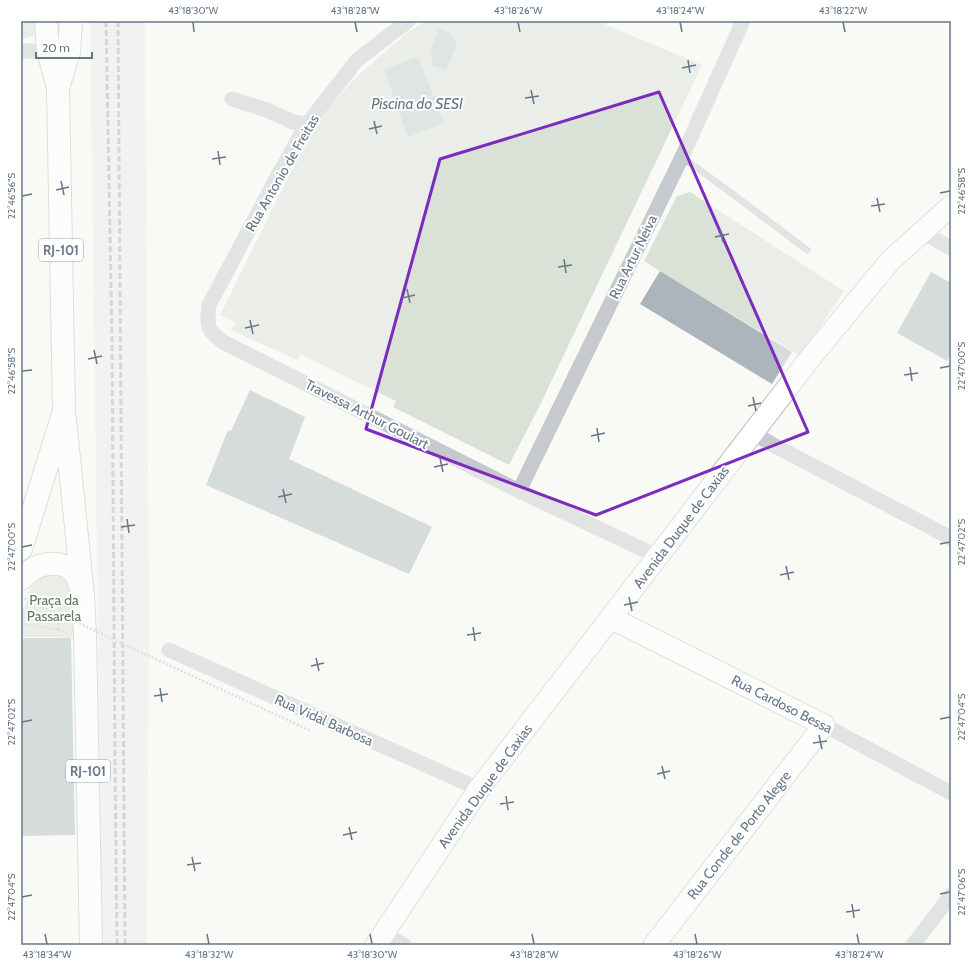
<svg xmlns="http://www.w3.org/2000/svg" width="972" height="966" viewBox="0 0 972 966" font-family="Cabin,sans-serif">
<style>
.built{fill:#e9ebe9}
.green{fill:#dae1d7}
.water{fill:#bec9ce}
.building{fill:#acb5bb}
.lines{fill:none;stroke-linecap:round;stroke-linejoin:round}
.secondary-casing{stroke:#babfc4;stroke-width:23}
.primary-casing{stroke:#b9bdc1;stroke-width:24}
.path{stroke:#bfc2c4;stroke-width:2.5;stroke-dasharray:2 2;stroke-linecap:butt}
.service{stroke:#c6cace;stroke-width:7}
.minor{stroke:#c6cace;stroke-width:15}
.secondary{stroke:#fff;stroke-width:21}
.primary{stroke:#fff;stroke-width:22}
.rail{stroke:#a6acb3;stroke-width:3;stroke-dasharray:6 3;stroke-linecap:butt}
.path-bridge{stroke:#bfc2c4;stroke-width:2.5;stroke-dasharray:2 2;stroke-linecap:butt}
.marked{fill:none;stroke:#7b2cbf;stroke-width:3;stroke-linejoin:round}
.ticks{fill:none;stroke:#667789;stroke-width:1.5}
.labels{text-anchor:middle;stroke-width:4;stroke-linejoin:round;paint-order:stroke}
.shield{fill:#fff;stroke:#94a0ac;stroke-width:1}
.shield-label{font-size:13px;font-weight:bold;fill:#667789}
.street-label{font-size:14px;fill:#667789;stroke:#fff}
.park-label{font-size:14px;fill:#657a62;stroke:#fff}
.water-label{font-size:15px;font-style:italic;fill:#627883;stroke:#fff}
.neatline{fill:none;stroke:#667789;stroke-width:1.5}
.ticks-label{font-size:10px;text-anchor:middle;fill:#667789}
</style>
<rect width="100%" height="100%" fill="#f9f9f6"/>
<path class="built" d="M90 21H145L149 610 147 945H102Z"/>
<path class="green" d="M21 21H44L37 34 27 38H21Z
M426 21H597L702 65 540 405 509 465 393 407 396 401 300 354 297 360 231 330 235 322 220 315 314 125 355 78 408 32Z
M690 192 844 291 801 356 660 271 644 261 677 196Z
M71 572 82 639 56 637H21V618L34 577Z"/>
<path class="water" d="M439 29 451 33 457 45 446 70 432 65 431 50Z
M418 57 444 123 408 137 384 69Z"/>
<path class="building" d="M660 271 792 352 772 384 640 304Z
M931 272 951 283V353L947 361 897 333Z
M250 390 305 417 289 459 432 527 409 574 206 485 228 430 231 431Z
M21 638H71L75 835 21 836Z"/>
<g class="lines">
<defs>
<path id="secondary" d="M611 618 824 725 654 945
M376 945 479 789 811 357 890 261 951 206"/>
<path id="primary" d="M58 88 69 52 71 21
M65 419 83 596 85 635 91 945
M21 549 64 411 58 88 48 51 46 21
M21 579C25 576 29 572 33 569 45 562 64 561 74 572 78 576 79 584 81 589"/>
</defs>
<use href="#secondary" class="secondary-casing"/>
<use href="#primary" class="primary-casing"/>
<path class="path" d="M60 595 58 630 65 631
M25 598 26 600 61 615
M21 623 58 630"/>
<path class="service" d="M682 157 734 195 807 250"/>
<path class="minor" d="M408 21 357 60 307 124 276 179 209 305C207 327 206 329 223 342L519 491 657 556
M21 51H56
M232 99 267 110 293 122 307 124
M922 232 951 248
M753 433 775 446 951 538
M519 491 682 157 743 21
M169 650 479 789
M824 725 951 793
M383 934 404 945
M913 945 951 895"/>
<use href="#secondary" class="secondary"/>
<use href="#primary" class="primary"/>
<path class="rail" d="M106 21 112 342 115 762 117 945
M118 21 125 945"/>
<path class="path-bridge" d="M61 615 311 731"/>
</g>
<path d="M0 0H972V966H0ZM659 92 808 432 596 515 366 429 440 159Z" fill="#f9f9f6" fill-opacity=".55" fill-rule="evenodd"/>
<path class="marked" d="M659 92 808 432 596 515 366 429 440 159Z"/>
<path class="ticks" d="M193 22 194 32M355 22 357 32M518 22 520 32M680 22 682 32M843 22 845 32M688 60 690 73M682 68 696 65M531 90 534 104M525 98 539 96M374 121 377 134M369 129 382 126M218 151 220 165M212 159 226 157M61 181 64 195M56 190 69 187M940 193 950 191M22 196 32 194M877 198 880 212M871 206 885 204M720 229 723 242M715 237 729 234M564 259 566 273M558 267 572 265M407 289 410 303M402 298 415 295M250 320 253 334M245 328 259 325M94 350 97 364M88 359 102 356M910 367 912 381M940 368 950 366M22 371 32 370M904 375 918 373M753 397 756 411M748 406 761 403M597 428 599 442M591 436 605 433M440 458 443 472M434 467 448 464M283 489 286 503M278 497 292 494M127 519 129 533M121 527 135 525M940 544 950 542M22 547 32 545M786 566 789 580M780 575 794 572M629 597 632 611M624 605 638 602M473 627 475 641M467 635 481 633M316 658 319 671M311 666 324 663M160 688 162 702M154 696 168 694M940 719 950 717M22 722 32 720M819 735 822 749M813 743 827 741M662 766 665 779M657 774 670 771M506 796 508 810M500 804 514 802M349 827 352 840M343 835 357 832M192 857 195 871M187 865 201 863M940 894 950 892M22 897 32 895M852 904 854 918M846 912 860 910M45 934 47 944M207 934 209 944M370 934 372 944M532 934 534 944M695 934 697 944M857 934 859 944"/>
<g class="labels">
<g class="shield">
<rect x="39" y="239" width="44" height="22" rx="3"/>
<rect x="66" y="760" width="44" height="22" rx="3"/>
</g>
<g class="shield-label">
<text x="61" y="255">RJ-101</text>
<text x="88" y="776">RJ-101</text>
</g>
<g class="street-label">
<text transform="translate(282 173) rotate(-60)" y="5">Rua Antonio de Freitas</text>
<text transform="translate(633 257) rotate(-64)" y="5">Rua Artur Neiva</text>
<text transform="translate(367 414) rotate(27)" y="5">Travessa Arthur Goulart</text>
<text transform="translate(681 527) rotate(-53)" y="5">Avenida Duque de Caxias</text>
<text transform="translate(782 704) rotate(27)" y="5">Rua Cardoso Bessa</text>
<text transform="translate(324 720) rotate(24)" y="5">Rua Vidal Barbosa</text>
<text transform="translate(485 786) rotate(-54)" y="5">Avenida Duque de Caxias</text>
<text transform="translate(739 835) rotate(-52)" y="5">Rua Conde de Porto Alegre</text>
</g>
<g class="park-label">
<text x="54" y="605">Praça da<tspan x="54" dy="16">Passarela</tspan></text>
</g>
<g class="water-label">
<text x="417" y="109">Piscina do SESI</text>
</g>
</g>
<rect width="972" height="966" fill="none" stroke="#ffffff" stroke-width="44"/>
<path d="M36 52v6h56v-6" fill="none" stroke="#667789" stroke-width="2"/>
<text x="42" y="52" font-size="12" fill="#667789" stroke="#ffffff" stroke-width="3" paint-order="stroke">20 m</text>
<rect x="22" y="22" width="928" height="922" class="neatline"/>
<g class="ticks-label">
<text x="193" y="14">43°18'30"W</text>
<text x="355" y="14">43°18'28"W</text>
<text x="518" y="14">43°18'26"W</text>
<text x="680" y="14">43°18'24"W</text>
<text x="843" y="14">43°18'22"W</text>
<text transform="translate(961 191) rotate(-90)" y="4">22°46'58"S</text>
<text transform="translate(11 196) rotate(-90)" y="4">22°46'56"S</text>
<text transform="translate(961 366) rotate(-90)" y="4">22°47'00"S</text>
<text transform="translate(11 371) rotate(-90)" y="4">22°46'58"S</text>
<text transform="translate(961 542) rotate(-90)" y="4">22°47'02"S</text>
<text transform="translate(11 547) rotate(-90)" y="4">22°47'00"S</text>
<text transform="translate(961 717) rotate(-90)" y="4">22°47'04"S</text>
<text transform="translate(11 722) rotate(-90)" y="4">22°47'02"S</text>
<text transform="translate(961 892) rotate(-90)" y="4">22°47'06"S</text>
<text transform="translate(11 897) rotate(-90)" y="4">22°47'04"S</text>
<text x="47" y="958">43°18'34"W</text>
<text x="209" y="958">43°18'32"W</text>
<text x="372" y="958">43°18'30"W</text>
<text x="534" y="958">43°18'28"W</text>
<text x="697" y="958">43°18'26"W</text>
<text x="859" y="958">43°18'24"W</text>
</g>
</svg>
